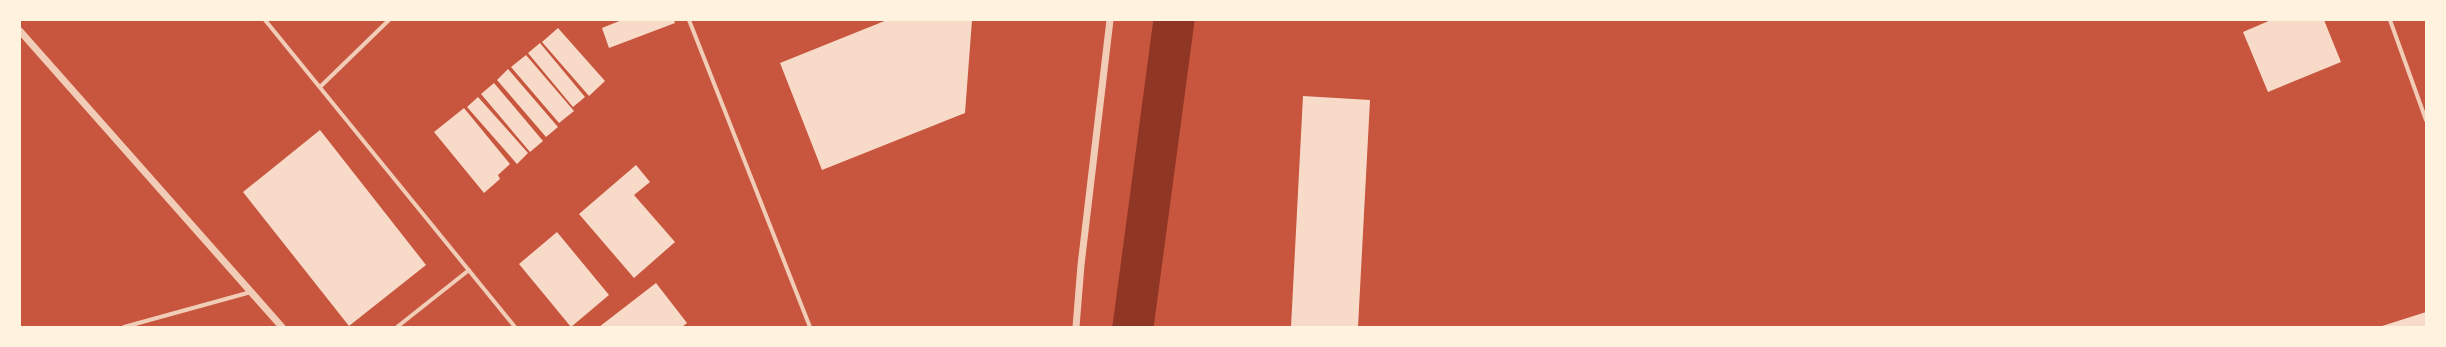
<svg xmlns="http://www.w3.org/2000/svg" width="2446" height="347" viewBox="0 0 2446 347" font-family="Ubuntu,sans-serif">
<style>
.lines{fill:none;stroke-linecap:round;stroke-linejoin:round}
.canal{stroke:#8f3625;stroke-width:41}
.building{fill:#f7dbc8}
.minor{stroke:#f1ccb7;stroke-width:4}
.tertiary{stroke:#f1ccb7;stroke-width:7}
</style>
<rect width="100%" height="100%" fill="#c8553d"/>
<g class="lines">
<path class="canal" d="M1133 327 1174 20"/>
</g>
<path class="building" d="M622 20H674L675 23 609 48 602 28Z
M887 20H972L965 113 822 170 780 63Z
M2271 20H2324L2341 62 2268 92 2243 32Z
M558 28 605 81 589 96 542 42Z
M540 43 585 97 573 107 528 53Z
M526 55 574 111 559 123 511 67Z
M508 69 558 127 546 137 497 80Z
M494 83 543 141 530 152 481 94Z
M1303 96 1370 100 1358 327H1291Z
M478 97 528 153 517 164 467 107Z
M464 108 510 164 498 175 500 179 484 193 434 132Z
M320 130 426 265 349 326 243 192Z
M636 165 650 182 634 195 675 242 634 278 579 214Z
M557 232 609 295 571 327 519 264Z
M656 283 687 323 682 327H599Z
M2426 312V327H2379Z"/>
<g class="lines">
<path class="minor" d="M265 20 515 327
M689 20 810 327
M2390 20 2426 120
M320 87 389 20
M124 327 251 292
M397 327 469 270"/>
<path class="tertiary" d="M20 31 282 327
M1076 327 1081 265 1110 20"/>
</g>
<rect width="2446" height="347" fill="none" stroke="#fff3e0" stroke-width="42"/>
</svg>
